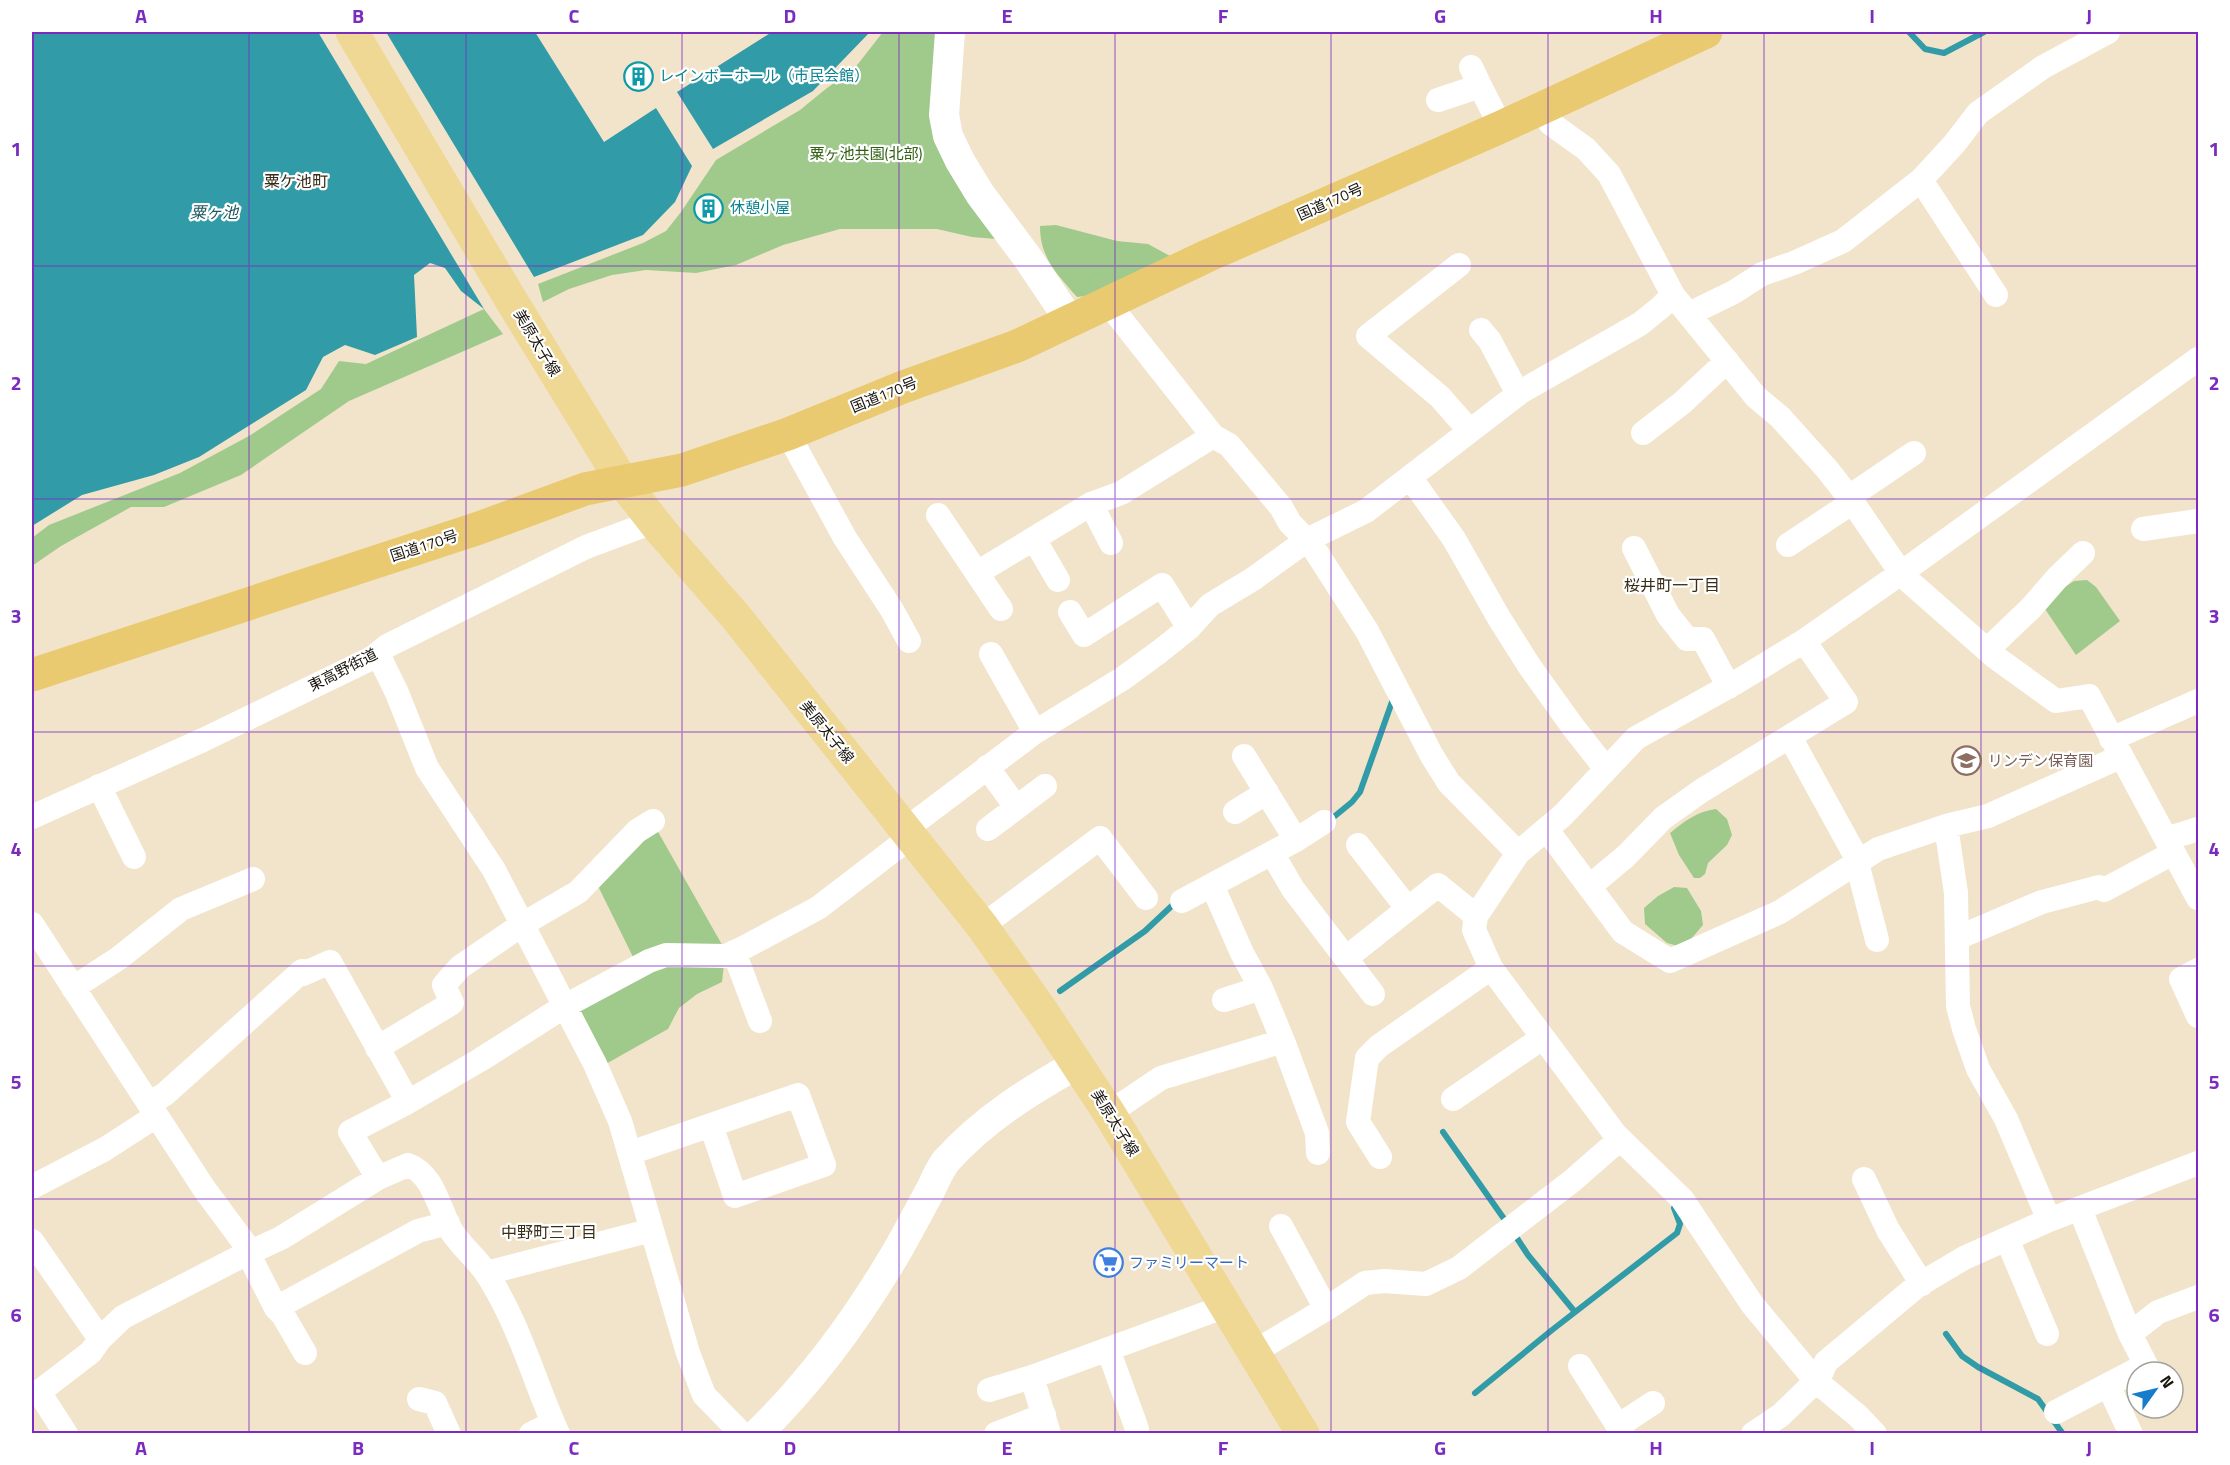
<svg xmlns="http://www.w3.org/2000/svg" width="2230" height="1465" viewBox="0 0 2230 1465" font-family="'Titillium Web','Noto Sans JP',sans-serif">
<style>
.green{fill:#a0c98c}
.water{fill:#319ba7}
.lines{fill:none;stroke-linecap:round;stroke-linejoin:round}
.stream{stroke:#319ba7;stroke-width:6}
.minor{stroke:#fff;stroke-width:24}
.tertiary{stroke:#fff;stroke-width:30}
.primary{stroke:#efd794;stroke-width:33}
.trunk{stroke:#eaca70;stroke-width:33}
.grid{fill:none;stroke:#7b2cbf;stroke-width:1.5;stroke-opacity:0.55}
.labels{text-anchor:middle;stroke-width:4.5;stroke-linejoin:round;paint-order:stroke}
.culture-label{font-size:15px;fill:#0d838f;stroke:#fff;text-anchor:start}
.park-label{font-size:15px;fill:#316011;stroke:#fff}
.street-label{font-size:15px;fill:#19140b;stroke:#fff}
.education-label{font-size:15px;fill:#785e54;stroke:#fff;text-anchor:start}
.shop-label{font-size:15px;fill:#366cbe;stroke:#fff;text-anchor:start}
.neighbourhood-label{font-size:16px;fill:#382d17;stroke:#fff}
.water-label{font-size:16px;font-style:italic;fill:#1e585e;stroke:#fff}
.neatline{fill:none;stroke:#7b2cbf;stroke-width:2}
.grid-label{font-size:20px;text-anchor:middle;font-weight:bold;fill:#7b2cbf}
</style>
<rect width="100%" height="100%" fill="#f2e4ca"/>
<path class="green" d="M883 32H938L939 92 996 239 972 237 937 229H840L783 245 736 265 696 273 646 270 612 275 569 289 543 302 538 284 643 243 666 231 681 212 716 160 800 110 827 88 854 69Z
M1056 225 1117 241 1148 244 1170 256 1104 294 1077 297C1057 274 1040 258 1040 226Z
M484 309 503 334 349 401 241 475 164 507H131L61 546 32 566V538L49 525 180 473 249 436 321 389 339 361 366 364Z
M2087 580 2096 587 2120 621 2076 655 2041 603 2074 581Z
M1716 809 1727 819 1732 835 1727 845 1708 863 1705 874 1700 878H1694L1679 855 1670 833C1683 822 1698 811 1716 809Z
M657 830 725 950 635 961 595 880Z
M1674 887 1687 888 1701 911 1703 925 1691 939 1678 946 1667 943 1645 924 1644 908 1658 896Z
M661 963 724 964 722 982 697 994 679 1008 668 1029 604 1065 574 1011Z"/>
<path class="water" d="M32 32H318L484 309 461 291 445 268 430 263 414 275 417 337 375 355 345 345 323 357 306 390 199 457 154 475 82 495 32 526Z
M386 32H535L604 142 656 108 692 166 675 202 643 235 534 277Z
M772 32H870L813 91 713 149 677 92Z"/>
<g class="lines">
<path class="stream" d="M1909 32 1925 49 1944 53 1984 32
M1330 820 1352 802 1360 792 1393 699
M1060 991 1145 931 1177 901
M1443 1132 1507 1223
M1513 1232 1528 1255 1575 1312
M1946 1334 1962 1356 1978 1367 2038 1399 2063 1434
M1475 1393 1552 1330 1677 1233 1680 1224 1674 1208"/>
<path class="minor" d="M1471 67 1480 86
M1438 100 1480 86 1501 127
M1543 107 1550 123 1586 149 1609 174 1673 295 1756 397 1780 417 1826 468 1849 497 1903 576 1995 657 2056 701 2089 696 2198 898
M1921 180 1996 295
M1459 265 1368 336 1440 397 1470 431
M1108 303 1213 436 1229 445 1281 507 1290 523 1313 547 1367 631 1432 756 1449 783 1518 853
M1689 314 1734 292 1762 274 1794 263 1843 241 1921 180 1955 143 1978 113 2043 67 2108 32
M1481 330 1490 341 1518 394
M1643 433 1682 403 1727 361
M788 434 845 538 892 610 909 641
M1410 477 1454 539 1499 618 1530 667 1573 727 1606 769
M1849 497 1914 453
M1091 504 1111 543
M938 515 1001 609
M2143 529 2198 521
M1034 539 1058 580
M1788 545 1853 502
M1634 548 1668 615 1687 639H1703L1729 687
M977 573 1091 504 1121 493 1213 436
M1070 612 1084 635 1162 585 1189 628
M1987 650 2031 608 2058 577 2083 553
M378 654 397 693 427 768 494 870 595 1064 620 1121 688 1353 704 1395 742 1434
M991 654 1035 732
M1790 737 1855 855 1877 940
M2111 739 2198 701
M1244 756 1296 840
M987 767 1016 807
M99 786 134 857
M1235 812 1267 792
M32 817 203 740 372 658 387 646 586 547 653 522
M1946 826 1956 893 1958 1006 1964 1029 1978 1069 2006 1119 2049 1220
M906 829 1035 732 1122 679 1159 652 1189 628 1210 605 1253 579 1307 540 1366 511 1522 391 1640 324 1661 307 1673 295
M988 829 1045 786
M1547 830 1623 932 1670 961 1780 912 1878 849 1946 826 1988 816 2120 757
M2166 839 2198 829
M1358 845 1408 909
M1272 853 1293 889 1373 994
M1212 885 1242 953 1261 988 1283 1041 1317 1133 1318 1153
M1590 886 1626 856 1663 818 1701 791 1846 702 1804 641
M1182 901 1296 840 1324 822
M32 924 205 1190 251 1252
M982 926 1100 838 1146 898
M1957 938 2042 902 2099 887 2104 890 2173 853
M734 952 760 1021
M1346 958 1438 885 1476 916
M2198 970 2181 979 2198 1016
M73 988 119 958 181 909 253 879
M1224 1000 1261 988
M377 1048 452 1003 444 985 460 967 523 924 578 892 637 831 653 821
M1453 1099 1542 1038
M149 1104 165 1094 302 971 303 974 330 962 408 1102
M1109 1113 1161 1078 1283 1041
M630 1153 798 1095 824 1165 735 1196 711 1125
M1380 1157 1358 1122 1367 1058 1379 1046 1491 968
M378 1178 350 1132 408 1102 480 1060 565 1006 649 961 666 955 726 956 745 947 818 908 912 836
M1864 1179 1888 1230 1922 1284
M32 1187 105 1149 156 1116
M1281 1226 1326 1309
M2007 1239 2047 1334
M32 1241 100 1339
M248 1253 276 1308 418 1231 448 1223
M486 1273 652 1230
M276 1308 283 1315 305 1353
M2130 1334 2158 1312 2198 1297
M1108 1349 1137 1429V1434
M1254 1352 1326 1309 1365 1283 1384 1281 1426 1284 1459 1268 1572 1181 1620 1139
M1580 1366 1623 1434
M1032 1377 1049 1434
M2108 1385 2131 1434
M989 1390 1032 1377 1226 1306
M39 1392 66 1434
M32 1395 39 1392 91 1352 100 1339 123 1317 236 1259 281 1238 378 1178 408 1165C434 1174 439 1210 452 1232 462 1247 477 1259 487 1274 519 1323 534 1381 558 1434
M419 1399 435 1403 449 1434
M2056 1412 2146 1365 2130 1334 2080 1209
M1618 1426 1653 1403
M531 1434 553 1423
M996 1434 1044 1415
M1753 1434 1781 1415 1816 1381 1820 1376 1826 1362 1917 1286 1964 1258 2049 1220 2198 1163
M1875 1434 1858 1416 1816 1381 1752 1304 1682 1199 1615 1134 1491 968 1474 930 1476 916 1518 853 1563 815 1636 738 1735 683 1804 641 1901 573 2198 359"/>
<path class="tertiary" d="M950 32 944 115 948 136 960 161 980 194 1027 257 1064 312 1068 322
M757 1434C812 1381 857 1319 896 1253 908 1232 919 1211 931 1189 935 1180 940 1169 946 1161 985 1118 1028 1092 1077 1064"/>
<path class="primary" d="M352 32 511 300 622 481 662 532 736 617 982 926 1044 1014 1109 1113 1303 1434"/>
<path class="trunk" d="M32 675 479 528 585 489 682 470 788 434 903 387 1017 346 1207 256 1501 127 1706 32"/>
</g>
<path class="grid" d="M249 32V1434M466 32V1434M682 32V1434M899 32V1434M1115 32V1434M1331 32V1434M1548 32V1434M1764 32V1434M1981 32V1434M32 266H2198M32 499H2198M32 732H2198M32 966H2198M32 1199H2198"/>
<defs>
<symbol id="building-ring" viewBox="-11 -11 22 22"><circle r="9.5" fill="#fff" stroke="#0f9aa8" stroke-width="1.5"/><path d="M-4-6H4V6H1V3H-1V6H-4ZM-2.5-4.3h1.7v1.8h-1.7ZM.8-4.3h1.7v1.8H.8ZM-2.5-1h1.7V.8h-1.7ZM.8-1h1.7V.8H.8Z" fill="#0f9aa8"/></symbol>
<symbol id="school-ring" viewBox="-11 -11 22 22"><circle r="9.5" fill="#fff" stroke="#8d6e63" stroke-width="1.5"/><path d="M0-5L7-2L0 1L-7-2ZM-4 1L0 2.5L4 1V4Q0 6-4 4Z" fill="#8d6e63"/></symbol>
<symbol id="supermarket-ring" viewBox="-11 -11 22 22"><circle r="9.5" fill="#fff" stroke="#3f7fe0" stroke-width="1.5"/><path d="M-6-5.5h2.5l.6 2H6L4.5 2H-2.5L-4.4-4H-6ZM-1.5 3.2a1.3 1.3 0 1 0 .1 0ZM3 3.2a1.3 1.3 0 1 0 .1 0Z" fill="#3f7fe0"/></symbol>
</defs>
<g fill-rule="evenodd">
<use href="#building-ring" x="622" y="60" width="33" height="33"/>
<use href="#building-ring" x="692" y="192" width="33" height="33"/>
<use href="#school-ring" x="1950" y="744" width="33" height="33"/>
<use href="#supermarket-ring" x="1092" y="1246" width="33" height="33"/>
</g>
<g class="labels">
<g class="culture-label">
<text x="659" y="81">レインボーホール（市民会館）</text>
<text x="730" y="213">休憩小屋</text>
</g>
<g class="park-label">
<text x="866" y="159">粟ヶ池共園(北部)</text>
</g>
<g class="street-label">
<text transform="translate(1330 202) rotate(-24)" y="5">国道170号</text>
<text transform="translate(537 343) rotate(59)" y="5">美原太子線</text>
<text transform="translate(884 395) rotate(-22)" y="5">国道170号</text>
<text transform="translate(424 546) rotate(-18)" y="5">国道170号</text>
<text transform="translate(343 670) rotate(-27)" y="5">東高野街道</text>
<text transform="translate(827 732) rotate(51)" y="5">美原太子線</text>
<text transform="translate(1115 1123) rotate(58)" y="5">美原太子線</text>
</g>
<g class="education-label">
<text x="1988" y="766">リンデン保育園</text>
</g>
<g class="shop-label">
<text x="1129" y="1268">ファミリーマート</text>
</g>
<g class="neighbourhood-label">
<text x="296" y="187">粟ケ池町</text>
<text x="1672" y="591">桜井町一丁目</text>
<text x="549" y="1238">中野町三丁目</text>
</g>
<g class="water-label">
<text x="214" y="218">粟ヶ池</text>
</g>
</g>
<rect width="2230" height="1465" fill="none" stroke="#ffffff" stroke-width="66"/>
<g transform="translate(2155 1390) rotate(56)"><circle r="28" fill="#ffffff" stroke="#a3a19d" stroke-width="1.5"/>
<path d="M0-4.5L10 22L0 15L-10 22Z" fill="#187dc8"/>
<text y="-9" font-size="16" font-weight="bold" text-anchor="middle" fill="#19140b">N</text>
</g>
<rect x="33" y="33" width="2164" height="1399" class="neatline"/>
<g class="grid-label">
<text x="141" y="23">A</text>
<text x="358" y="23">B</text>
<text x="574" y="23">C</text>
<text x="790" y="23">D</text>
<text x="1007" y="23">E</text>
<text x="1223" y="23">F</text>
<text x="1440" y="23">G</text>
<text x="1656" y="23">H</text>
<text x="1872" y="23">I</text>
<text x="2089" y="23">J</text>
<text x="16" y="156">1</text>
<text x="2214" y="156">1</text>
<text x="16" y="390">2</text>
<text x="2214" y="390">2</text>
<text x="16" y="623">3</text>
<text x="2214" y="623">3</text>
<text x="16" y="856">4</text>
<text x="2214" y="856">4</text>
<text x="16" y="1089">5</text>
<text x="2214" y="1089">5</text>
<text x="16" y="1322">6</text>
<text x="2214" y="1322">6</text>
<text x="141" y="1455">A</text>
<text x="358" y="1455">B</text>
<text x="574" y="1455">C</text>
<text x="790" y="1455">D</text>
<text x="1007" y="1455">E</text>
<text x="1223" y="1455">F</text>
<text x="1440" y="1455">G</text>
<text x="1656" y="1455">H</text>
<text x="1872" y="1455">I</text>
<text x="2089" y="1455">J</text>
</g>
</svg>
